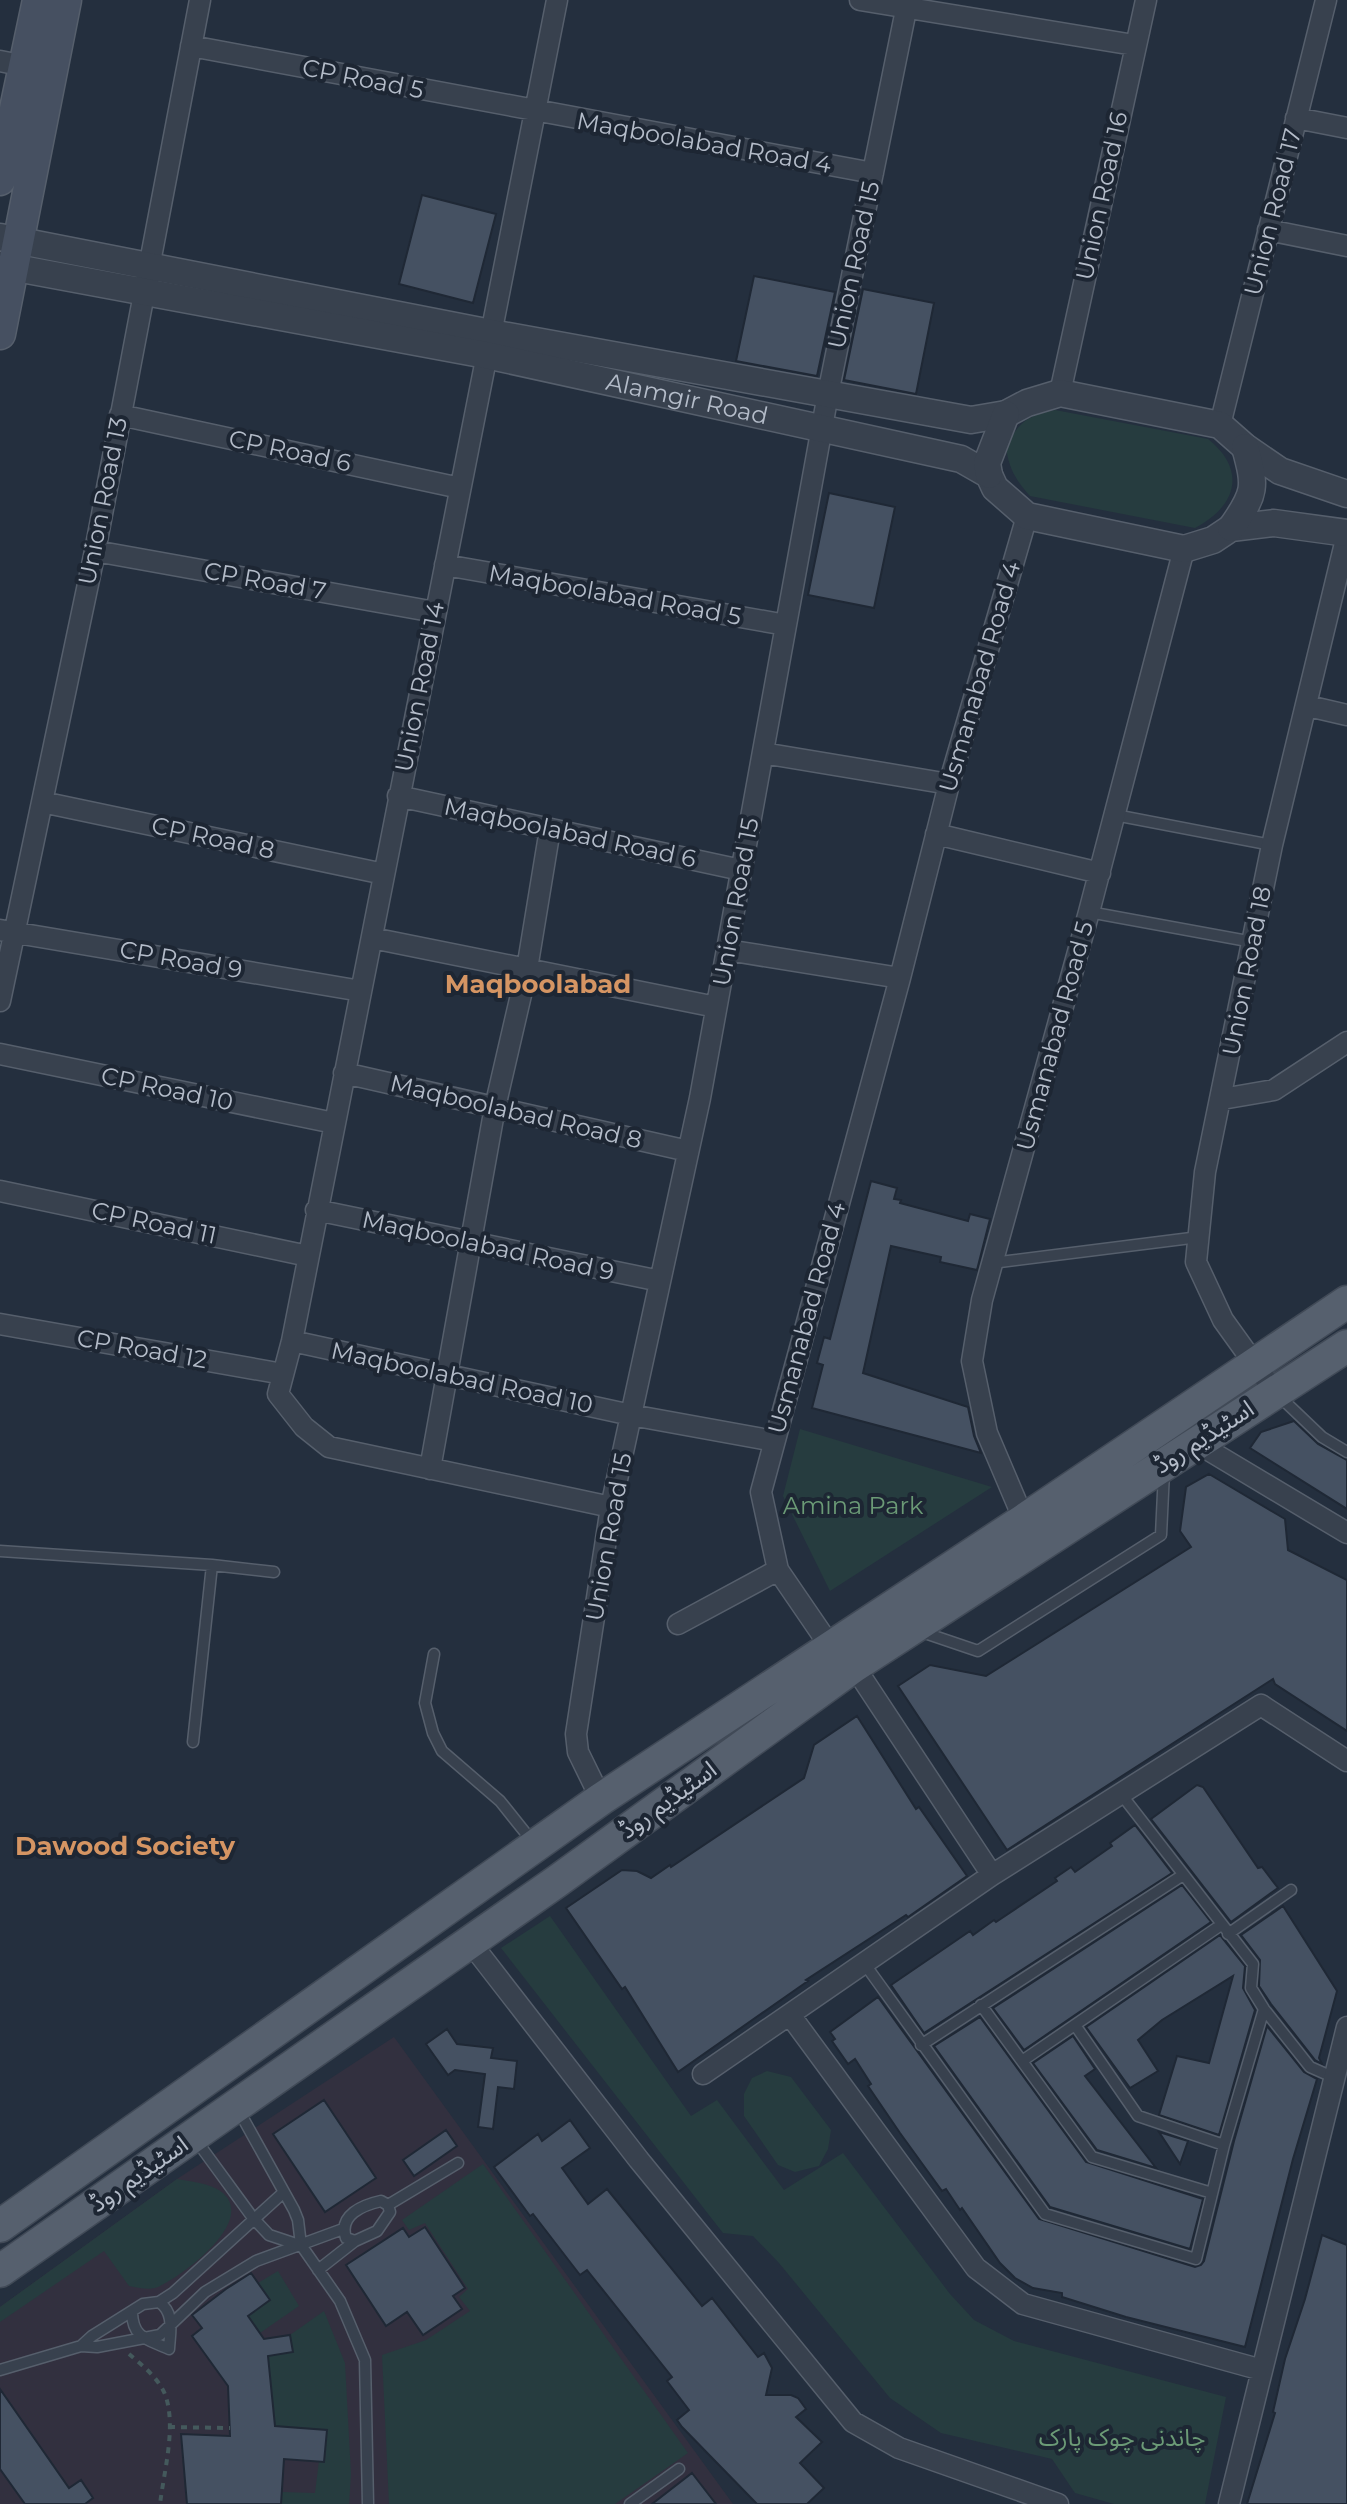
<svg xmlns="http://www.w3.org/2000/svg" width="1347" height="2504" viewBox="0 0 1347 2504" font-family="Montserrat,'Noto Sans Arabic',sans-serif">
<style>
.medical{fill:#32303f}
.green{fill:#263c3f}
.building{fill:#455162;stroke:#1f2835;stroke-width:2}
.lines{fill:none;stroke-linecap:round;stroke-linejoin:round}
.service-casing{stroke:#565f6c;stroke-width:13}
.minor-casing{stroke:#565f6c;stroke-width:23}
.tertiary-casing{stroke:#565f6c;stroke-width:29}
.secondary-casing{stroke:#565f6c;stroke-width:33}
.primary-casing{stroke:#414a57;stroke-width:35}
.path{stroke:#44595c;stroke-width:4;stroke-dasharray:6 6;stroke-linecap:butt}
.service{stroke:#38414e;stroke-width:10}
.minor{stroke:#38414e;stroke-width:20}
.tertiary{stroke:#38414e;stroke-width:26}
.secondary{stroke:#465061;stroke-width:30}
.primary{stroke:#56606e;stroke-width:32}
.labels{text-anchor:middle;stroke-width:8;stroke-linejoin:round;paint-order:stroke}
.street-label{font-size:24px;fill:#b4bcc9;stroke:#1d2633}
.park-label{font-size:24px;fill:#6b9a76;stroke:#1d2633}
.neighbourhood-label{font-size:26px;font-weight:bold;fill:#d59563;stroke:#1d2633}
</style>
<rect width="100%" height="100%" fill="#242f3e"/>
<path class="medical" d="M394 2037 733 2504H0V2307L177 2179Z"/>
<path class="green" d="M1055 410 1208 439C1247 470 1237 506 1195 528L1030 496C1015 479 1008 467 1006 445 1021 421 1027 416 1055 410Z
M800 1429 992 1487 830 1591 783 1496Z
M550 1916 691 2116 717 2100 784 2190 843 2153 950 2294 974 2320 1014 2341 1226 2397 1205 2504H1114L1075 2493 1052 2459 941 2433 890 2398 779 2263 753 2236 723 2233 501 1948Z
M767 2071 791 2077 831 2130 828 2149 819 2166 795 2172 778 2165 744 2116V2094L752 2078Z
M483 2164 688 2453 615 2504H389L382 2355 426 2340 470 2311 459 2297 468 2289 425 2223 409 2230 402 2220Z
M177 2179C192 2182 212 2183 224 2194 254 2223 183 2275 160 2286 152 2291 139 2288 129 2286L104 2251 0 2322V2307Z
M278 2271 299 2306 260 2333 248 2316 270 2301 258 2283Z
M324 2311 345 2363 351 2474 349 2504H281L282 2492 315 2493 319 2461H325L327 2431 275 2426 268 2356 293 2352 290 2335Z"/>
<path class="building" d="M422 195 496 214 473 303 399 284Z
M754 276 835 292 817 376 736 361Z
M863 289 934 303 916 394 844 380Z
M829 493 895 507 874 608 808 595Z
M871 1181 897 1188 894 1199 901 1200 900 1203 968 1221 970 1214 990 1219 977 1270 940 1262 941 1257 891 1246 863 1373 968 1407 974 1436 981 1453 812 1408 823 1365 817 1363 824 1337 830 1339Z
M1294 1421 1318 1444 1347 1460V1509L1250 1448 1261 1432Z
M1209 1474 1285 1519 1288 1550 1347 1580V1731L1275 1684 1273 1679 1007 1850 898 1686 930 1665 986 1676 1191 1547 1180 1531 1186 1487Z
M857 1716 916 1809 919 1807 967 1876 908 1917 906 1915 806 1980 808 1981 678 2072 625 1987 622 1989 566 1908 622 1870 637 1871 651 1878 670 1865 671 1867 804 1778 814 1745Z
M1197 1785 1203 1787 1258 1868 1262 1867 1278 1888 1231 1922 1151 1819Z
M1135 1825 1172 1873 924 2033 891 1985 970 1931 973 1935 994 1920 996 1922 1057 1881 1055 1878 1071 1867 1075 1872 1112 1846 1110 1843Z
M1182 1885 1211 1922 1024 2050 993 2008Z
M1283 1906 1337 1991 1319 2058 1322 2064 1315 2060 1271 2004 1259 1986 1260 1960 1241 1935Z
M1220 1935 1245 1966 1243 1988 1255 2010 1219 2135 1159 2115 1177 2056 1209 2063 1233 1976 1162 2020 1138 2040 1158 2071 1130 2088 1086 2027Z
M878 1997 1039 2219 1195 2267 1201 2265 1204 2261 1234 2141 1267 2026 1304 2072 1317 2079 1293 2159 1245 2347 1126 2317 1062 2297V2293L1033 2288 1015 2278 1000 2263 962 2208 960 2210 946 2189 942 2191 900 2133 868 2086 871 2084 855 2059 848 2064 832 2041 835 2039 830 2032Z
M980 2017 1086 2162 1203 2199 1190 2249 1050 2207 934 2046Z
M447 2029 457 2044 493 2048 491 2058 517 2061 514 2089 498 2087 493 2129 478 2127 485 2074 455 2070 448 2075 426 2044Z
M1073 2036 1095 2069 1085 2076 1156 2168 1097 2150 1033 2063Z
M324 2100 376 2178 325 2212 273 2134Z
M570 2120 590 2148 562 2168 588 2204 607 2189 702 2306 712 2298 758 2357 764 2353 772 2368 766 2395H791L798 2398 806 2409 796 2417 822 2442 800 2463 824 2488 807 2504H757L682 2427 677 2420 689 2410 667 2381 672 2377 587 2270 580 2275 533 2214 530 2216 494 2167 538 2134 542 2141Z
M446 2130 457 2146 414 2176 403 2160Z
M1159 2132 1188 2141 1180 2164Z
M425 2227 465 2288 453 2296 462 2309 423 2335 407 2312 386 2326 346 2265 403 2228 409 2237Z
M1322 2235 1347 2245V2504H1247L1275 2413 1273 2412 1285 2359 1305 2299Z
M251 2273 270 2300 248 2316 264 2339 290 2335 293 2352 268 2356 275 2426 327 2430 324 2462 284 2459 281 2504H187L181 2434 230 2436 228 2386 192 2336 202 2328 192 2315 226 2289Z
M0 2389 69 2488 81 2480 93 2498 85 2504H25L0 2469Z
M692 2473 716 2504H652Z"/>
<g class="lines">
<defs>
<path id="service" d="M1115 815 1272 845
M1089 912 1253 942
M992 1263 1199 1237
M1278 1395 1322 1437 1347 1452
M0 1551 212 1565 274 1572
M922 1632 978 1651 1161 1535 1164 1472
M434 1654 425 1703 433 1733 442 1751 500 1801 532 1841
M193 1742 212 1565
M1121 1794 1253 1964 1251 1988 1264 2009 1310 2067 1335 2078
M1228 1934 1291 1890
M864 1963 1045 2214 1196 2259 1224 2145 1264 2009
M981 2005 1092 2157 1212 2193
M1075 2025 1138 2116 1224 2145
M921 2045 1183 1875
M1022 2061 1221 1925
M239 2111 294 2210 298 2220 301 2245 340 2301 365 2360 368 2504
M196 2140 253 2218 269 2235 299 2245
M381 2201 388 2205 390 2212 377 2231 355 2241 346 2238C338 2215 363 2205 381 2201Z
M388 2205 458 2163
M318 2270 355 2241
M132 2313C133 2339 148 2339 169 2349 170 2331 175 2313 159 2302
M81 2346 92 2336 143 2304 159 2302 173 2293 284 2192
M0 2370 81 2346 97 2347 160 2335 205 2292 256 2261 343 2229
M630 2504 679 2469"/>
<path id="minor" d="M557 0 292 1341 278 1394 304 1427 329 1447 611 1507
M860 0 1134 45
M191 46 873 173
M0 61 35 68
M1296 118 1347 128
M1268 230 1347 246
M1060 393 1146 0
M120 415 460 488
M1220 425 1326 0
M95 551 435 612
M445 565 786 625
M1308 706 1347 715
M763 753 949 784
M398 796 741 870
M42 802 384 874
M936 834 1100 873
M0 930 361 991
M372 938 716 1007
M727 950 900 978
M0 1001 95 551 200 0
M0 1054 334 1123
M344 1073 688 1151
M1222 1099 1274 1090 1347 1042
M0 1191 308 1256
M316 1210 660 1281
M0 1324 283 1374
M292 1341 631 1415 774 1441
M1274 1391 1223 1320 1196 1262 1205 1172 1272 845 1347 535
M1195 1442 1347 1533
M430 1469 495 1107 527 969 550 829
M1024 1520 987 1433 972 1361 982 1300 1089 912 1184 549
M678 1624 778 1570
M830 1646 778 1570 761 1492 900 978 949 784 1027 516
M854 1666 992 1875
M601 1799 578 1752 576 1734 611 1507 700 1098 828 394 908 0
M470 1942 639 2160 853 2422 899 2448 1058 2504
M790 2015 976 2268 1023 2304 1262 2370
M703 2074 992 1875 1261 1705 1347 1761
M1229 2504 1347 2027"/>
<g id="tertiary">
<path d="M0 237 491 333 971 420 1006 414 1027 403 1060 393 1220 425 1245 447 1280 471 1347 494"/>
<path id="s1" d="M0 265 486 355 961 459 989 475 995 488 1027 516 1184 549 1213 540 1231 528 1274 523 1347 533"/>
<path d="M989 475 987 463 1006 414"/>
<path d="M1231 528C1256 493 1256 487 1245 447"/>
</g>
<path id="secondary" d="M0 180 38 0
M0 334 66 0"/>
<path id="primary" d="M0 2226 601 1799 1024 1520 1347 1302
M0 2271 556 1882 854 1666 1347 1346"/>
</defs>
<use href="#service" class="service-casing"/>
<use href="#minor" class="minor-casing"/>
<use href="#tertiary" class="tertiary-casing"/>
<use href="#secondary" class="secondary-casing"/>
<use href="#primary" class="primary-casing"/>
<path class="path" d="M129 2354C142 2365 160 2379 166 2397 176 2429 164 2471 160 2504
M169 2427 230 2428"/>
<use href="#service" class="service"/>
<use href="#minor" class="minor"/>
<use href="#tertiary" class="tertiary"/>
<use href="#secondary" class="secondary"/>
<use href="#primary" class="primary"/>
</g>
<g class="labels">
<g class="street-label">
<text transform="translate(363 79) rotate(11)" y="8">CP Road 5</text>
<text transform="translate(704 143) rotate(10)" y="8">Maqboolabad Road 4</text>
<text transform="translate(1102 196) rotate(-78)" y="8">Union Road 16</text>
<text transform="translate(1273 212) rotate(-76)" y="8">Union Road 17</text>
<text transform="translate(854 265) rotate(-78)" y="8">Union Road 15</text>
<text dy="8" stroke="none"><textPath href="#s1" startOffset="700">Alamgir Road</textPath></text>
<text transform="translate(290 451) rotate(12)" y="8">CP Road 6</text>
<text transform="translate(103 501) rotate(-79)" y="8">Union Road 13</text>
<text transform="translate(265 581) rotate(10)" y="8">CP Road 7</text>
<text transform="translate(615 595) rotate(10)" y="8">Maqboolabad Road 5</text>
<text transform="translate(980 677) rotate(-74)" y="8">Usmanabad Road 4</text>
<text transform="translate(420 687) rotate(-79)" y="8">Union Road 14</text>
<text transform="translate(570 833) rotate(12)" y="8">Maqboolabad Road 6</text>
<text transform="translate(213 838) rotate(12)" y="8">CP Road 8</text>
<text transform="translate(736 902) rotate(-80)" y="8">Union Road 15</text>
<text transform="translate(181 960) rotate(10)" y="8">CP Road 9</text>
<text transform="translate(1247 971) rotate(-79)" y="8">Union Road 18</text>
<text transform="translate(1055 1036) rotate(-75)" y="8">Usmanabad Road 5</text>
<text transform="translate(167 1089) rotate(12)" y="8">CP Road 10</text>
<text transform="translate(516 1112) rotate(13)" y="8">Maqboolabad Road 8</text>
<text transform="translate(154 1223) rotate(12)" y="8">CP Road 11</text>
<text transform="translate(488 1246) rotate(12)" y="8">Maqboolabad Road 9</text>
<text transform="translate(807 1318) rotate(-75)" y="8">Usmanabad Road 4</text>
<text transform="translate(142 1349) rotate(10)" y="8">CP Road 12</text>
<text transform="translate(462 1378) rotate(12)" y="8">Maqboolabad Road 10</text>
<text transform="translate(1204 1437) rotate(-33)" y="8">اسٹیڈیم روڈ</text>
<text transform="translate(609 1537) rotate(-80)" y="8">Union Road 15</text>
<text transform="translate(668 1800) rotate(-36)" y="8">اسٹیڈیم روڈ</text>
<text transform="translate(139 2174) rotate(-35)" y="8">اسٹیڈیم روڈ</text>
</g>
<g class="park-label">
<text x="853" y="1514">Amina Park</text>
<text x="1122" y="2446">چاندنی چوک پارک</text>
</g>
<g class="neighbourhood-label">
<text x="538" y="993">Maqboolabad</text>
<text x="125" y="1855">Dawood Society</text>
</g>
</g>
</svg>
